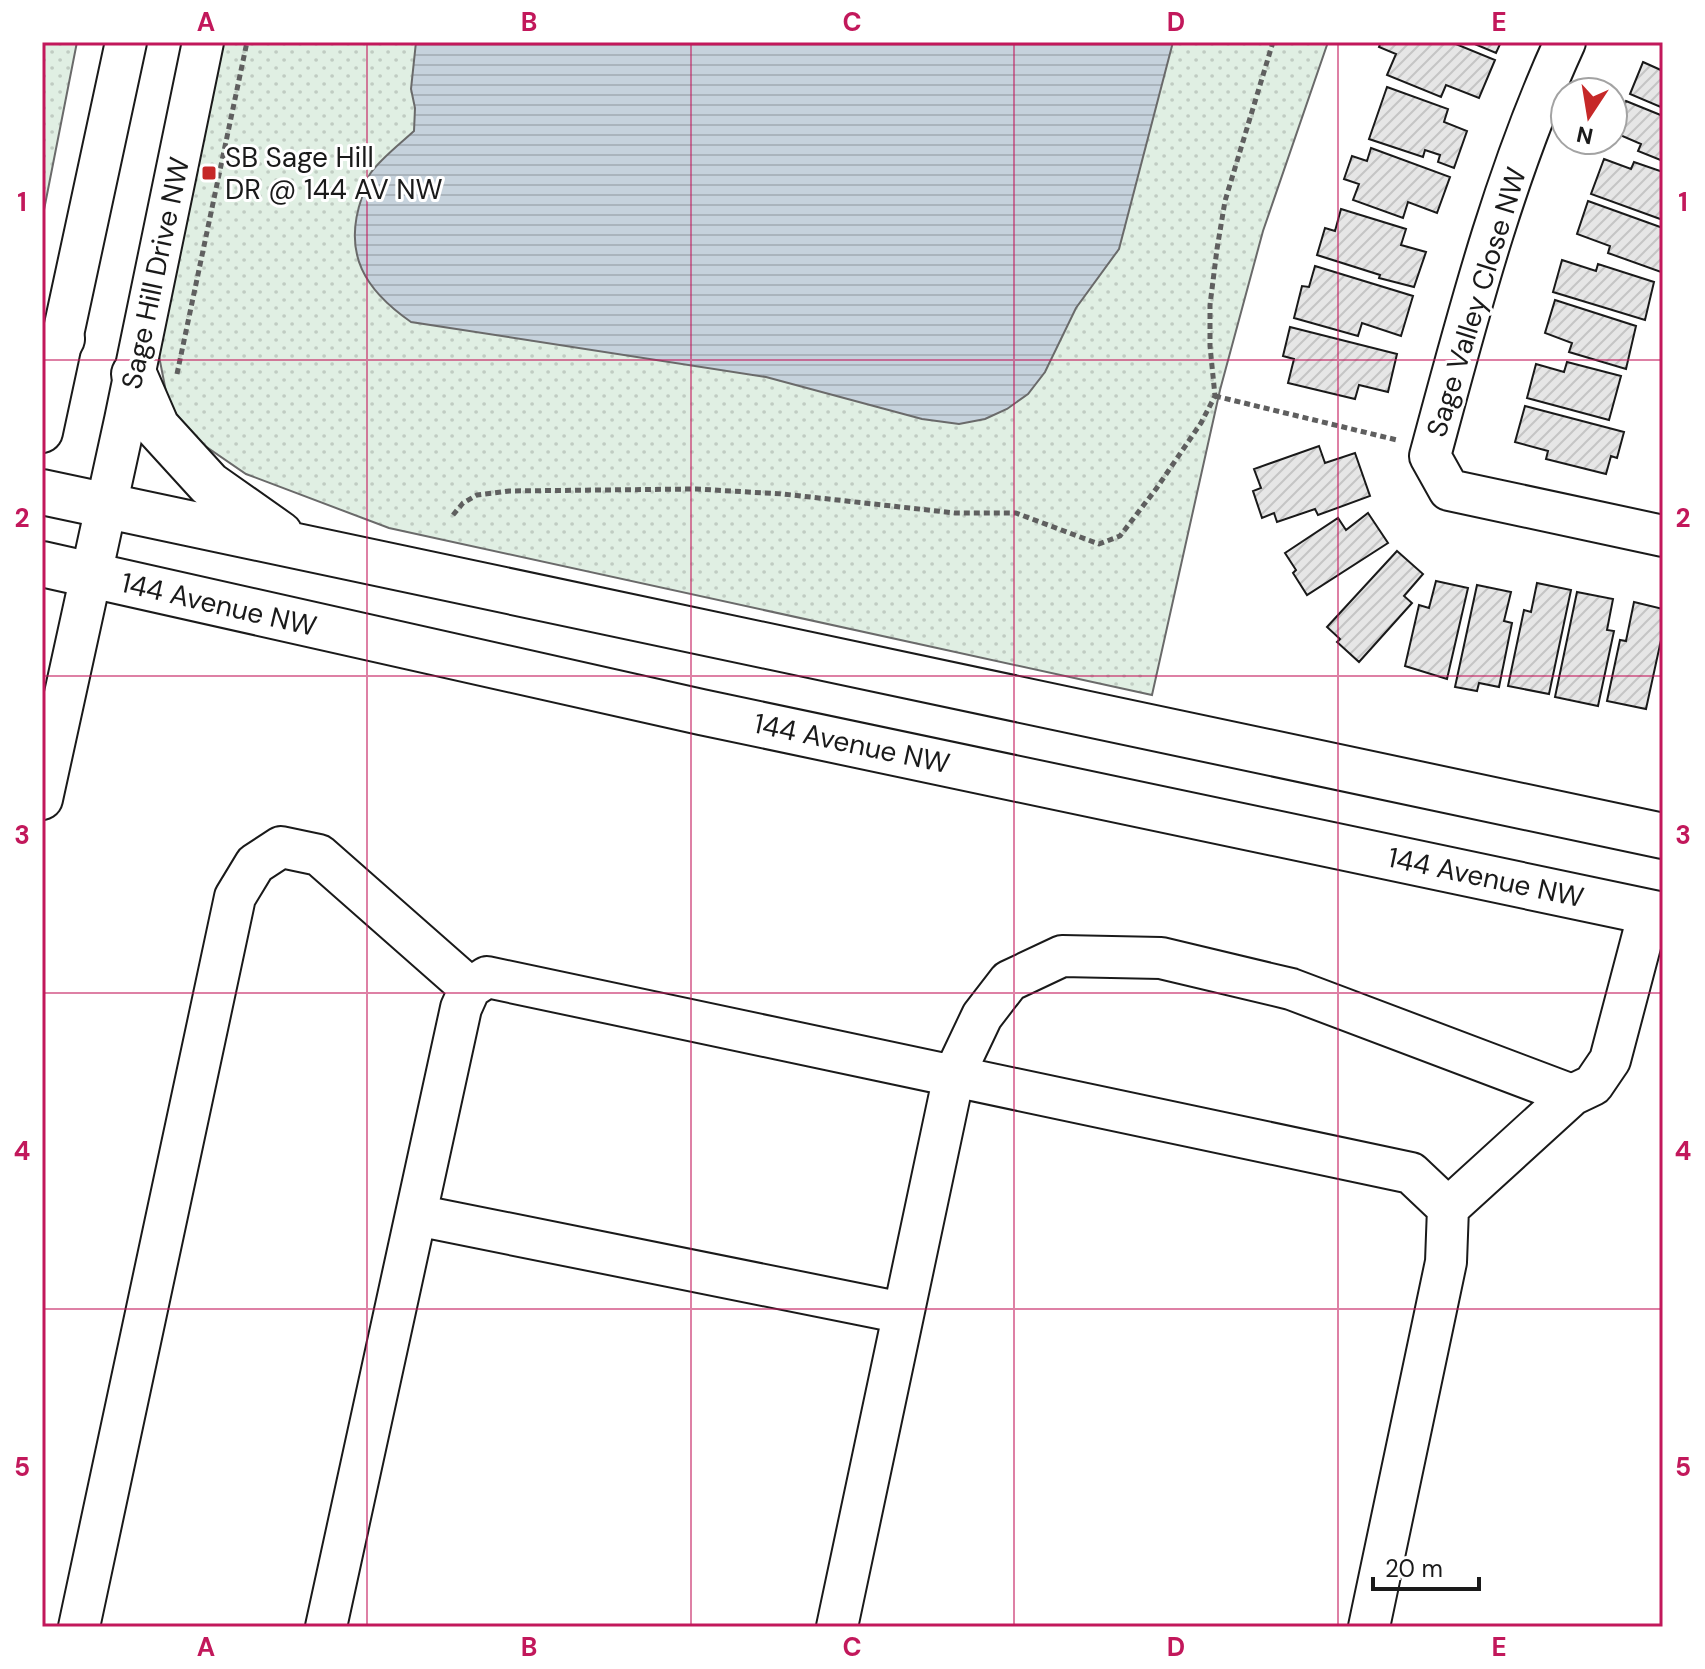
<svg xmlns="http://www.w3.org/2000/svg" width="1705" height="1669" viewBox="0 0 1705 1669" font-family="'DM Sans',sans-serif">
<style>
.park{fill:url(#park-dots);stroke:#6a6a6a;stroke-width:2}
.water{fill:url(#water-rules);stroke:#6a6a6a;stroke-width:2}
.building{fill:url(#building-hatch);stroke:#1a1a1a;stroke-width:2}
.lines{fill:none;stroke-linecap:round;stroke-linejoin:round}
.minor-casing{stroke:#1a1a1a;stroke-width:44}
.major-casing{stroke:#1a1a1a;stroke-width:48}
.path{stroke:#5f5f5f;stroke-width:5;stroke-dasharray:6 4;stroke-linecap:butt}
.minor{stroke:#fff;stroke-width:40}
.major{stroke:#fff;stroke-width:44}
.grid{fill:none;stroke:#c2185b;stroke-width:2;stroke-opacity:0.55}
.poi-dot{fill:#c62828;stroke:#fff;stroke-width:3}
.labels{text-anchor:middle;stroke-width:6;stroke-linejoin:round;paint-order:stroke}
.poi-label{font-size:28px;fill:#1a1a1a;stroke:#fff;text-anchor:start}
.street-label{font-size:28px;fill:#1a1a1a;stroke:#fff}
.neatline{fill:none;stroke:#c2185b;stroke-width:3}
.grid-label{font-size:26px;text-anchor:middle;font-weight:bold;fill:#c2185b}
</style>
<defs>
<pattern id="park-dots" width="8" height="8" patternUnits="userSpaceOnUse" patternTransform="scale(2)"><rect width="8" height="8" fill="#e0efe3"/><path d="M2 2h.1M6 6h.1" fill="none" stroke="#c0ccc2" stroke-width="1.8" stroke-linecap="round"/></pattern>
<pattern id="water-rules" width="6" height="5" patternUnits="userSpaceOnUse" patternTransform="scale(2)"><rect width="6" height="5" fill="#c6d2dc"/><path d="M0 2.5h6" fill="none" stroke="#aab4bc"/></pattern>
<pattern id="building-hatch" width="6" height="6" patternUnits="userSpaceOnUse" patternTransform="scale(2)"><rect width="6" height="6" fill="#e6e6e6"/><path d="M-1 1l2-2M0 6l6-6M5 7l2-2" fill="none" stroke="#c5c5c5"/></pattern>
</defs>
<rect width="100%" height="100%" fill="#fff"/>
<path class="park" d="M42 42H77L42 220Z
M221 42H1328L1263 231 1220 390 1152 695 389 528 246 474 192 437 168 402 158 351Z"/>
<path class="water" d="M416 42H1173L1119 249 1076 308 1045 372 1028 394 1007 409 985 419 959 424 922 419 766 377 411 322C365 290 342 254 362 197 364 190 366 180 370 174 379 160 401 143 414 131L415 108 411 89Z"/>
<path class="building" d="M1381 42H1451L1495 60 1479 98 1446 85 1441 97 1387 75 1396 54 1379 47Z
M1470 42H1501L1496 53Z
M1643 62 1663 71V108L1630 94Z
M1387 87 1448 109 1444 122 1467 131 1454 168 1438 162 1440 155 1425 150 1423 157 1369 139Z
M1626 101 1663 116V161L1638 151 1641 144 1613 132Z
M1371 148 1450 177 1437 213 1408 202 1403 218 1353 200 1359 184 1344 179 1352 156 1367 161Z
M1604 159 1631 169 1634 162 1663 172V220L1591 194Z
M1588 201 1663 228V266L1661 272 1608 253 1610 246 1577 234Z
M1341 209 1406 229 1401 245 1426 252 1414 287 1379 278 1380 275 1317 255 1325 228 1335 231Z
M1562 260 1596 271 1598 264 1654 282 1645 320 1553 292Z
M1315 266 1413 296 1401 336 1362 323 1358 336 1294 318 1302 286 1309 287Z
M1555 300 1636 326 1626 369 1569 352 1572 343 1545 333Z
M1290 327 1397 354 1388 392 1359 385 1355 399 1288 383 1294 359 1283 356Z
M1567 362 1621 376 1609 420 1527 398 1536 364 1564 372Z
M1525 406 1624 432 1617 458 1611 456 1606 474 1546 459 1548 451 1515 442Z
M1319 446 1325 463 1355 453 1370 496 1318 515 1315 509 1277 522 1274 513 1262 518 1253 491 1261 488 1254 469Z
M1368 513 1388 543 1307 595 1293 573 1296 570 1285 553 1338 518 1346 530Z
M1397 551 1423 574 1404 596 1412 603 1359 662 1337 642 1340 639 1327 627Z
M1436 581 1468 588 1447 679 1405 666 1419 605 1429 608Z
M1537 583 1571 590 1549 694 1508 686 1524 610 1531 612Z
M1477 585 1511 592 1504 621 1512 623 1499 687 1479 683 1477 691 1455 687Z
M1577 592 1613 599 1607 630 1614 631 1598 706 1555 697Z
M1634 602 1663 609V631L1646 709 1607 701 1620 640 1626 641Z"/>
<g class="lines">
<defs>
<path id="minor" d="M1565 42C1504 175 1468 315 1430 456L1449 490 1663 536
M42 432 126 42
M42 799 125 420 203 42
M1448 1208 1572 1095
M416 1215 903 1313
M79 1627 235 897 255 864 281 847 319 855 470 988
M326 1627 461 1008 470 988 487 977 1411 1173 1448 1208 1446 1262 1369 1627
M837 1627 954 1075 982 1016 1009 981 1062 956 1161 958 1291 989 1572 1095 1593 1085 1610 1060 1649 912"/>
<path id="major" d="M42 370 62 339
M134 374 157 427 209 484 280 534
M42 492 1663 836
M42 564 701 712 1663 915"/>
</defs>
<use href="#minor" class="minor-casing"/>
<use href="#major" class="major-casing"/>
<path class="path" d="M177 374 247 42
M1215 396 1397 440
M453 515 463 503 477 495 509 491 696 489 783 494 955 513H1016L1099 544 1120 536 1156 489 1201 423 1215 396 1210 346V305L1217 249 1225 201 1273 42"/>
<use href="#minor" class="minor"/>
<use href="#major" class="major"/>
</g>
<path class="grid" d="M367 42V1627M691 42V1627M1014 42V1627M1338 42V1627M42 360H1663M42 676H1663M42 993H1663M42 1309H1663"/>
<rect class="poi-dot" x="201" y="165" width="16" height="16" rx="4"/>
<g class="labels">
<g class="poi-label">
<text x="225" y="167">SB Sage Hill<tspan x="225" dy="32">DR @ 144 AV NW</tspan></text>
</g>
<g class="street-label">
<text transform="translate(155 273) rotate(-78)" y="10">Sage Hill Drive NW</text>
<text transform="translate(1476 302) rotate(-73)" y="10">Sage Valley Close NW</text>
<text transform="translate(219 604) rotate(13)" y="10">144 Avenue NW</text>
<text transform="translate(852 743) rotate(12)" y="10">144 Avenue NW</text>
<text transform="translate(1486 877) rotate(12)" y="10">144 Avenue NW</text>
</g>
</g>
<rect width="1705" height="1669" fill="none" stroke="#ffffff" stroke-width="88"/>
<g transform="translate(1589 116) rotate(192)"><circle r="38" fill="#ffffff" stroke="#a3a3a3" stroke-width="2"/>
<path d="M0-6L14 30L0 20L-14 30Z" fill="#c62828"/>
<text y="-12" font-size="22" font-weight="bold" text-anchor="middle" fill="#1a1a1a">N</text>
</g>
<path d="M1373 1577v12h106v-12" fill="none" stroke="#1a1a1a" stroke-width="4"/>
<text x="1385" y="1577" font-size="24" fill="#1a1a1a" stroke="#ffffff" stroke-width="6" paint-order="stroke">20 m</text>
<rect x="44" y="44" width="1617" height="1581" class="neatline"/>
<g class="grid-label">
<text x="206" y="31">A</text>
<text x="529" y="31">B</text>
<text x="852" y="31">C</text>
<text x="1176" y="31">D</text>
<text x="1499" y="31">E</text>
<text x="22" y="211">1</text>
<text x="1683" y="211">1</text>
<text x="22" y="527">2</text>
<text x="1683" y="527">2</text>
<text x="22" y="844">3</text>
<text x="1683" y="844">3</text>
<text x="22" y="1160">4</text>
<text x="1683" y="1160">4</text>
<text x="22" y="1476">5</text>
<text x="1683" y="1476">5</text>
<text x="206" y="1656">A</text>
<text x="529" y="1656">B</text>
<text x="852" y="1656">C</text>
<text x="1176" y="1656">D</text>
<text x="1499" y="1656">E</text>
</g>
</svg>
